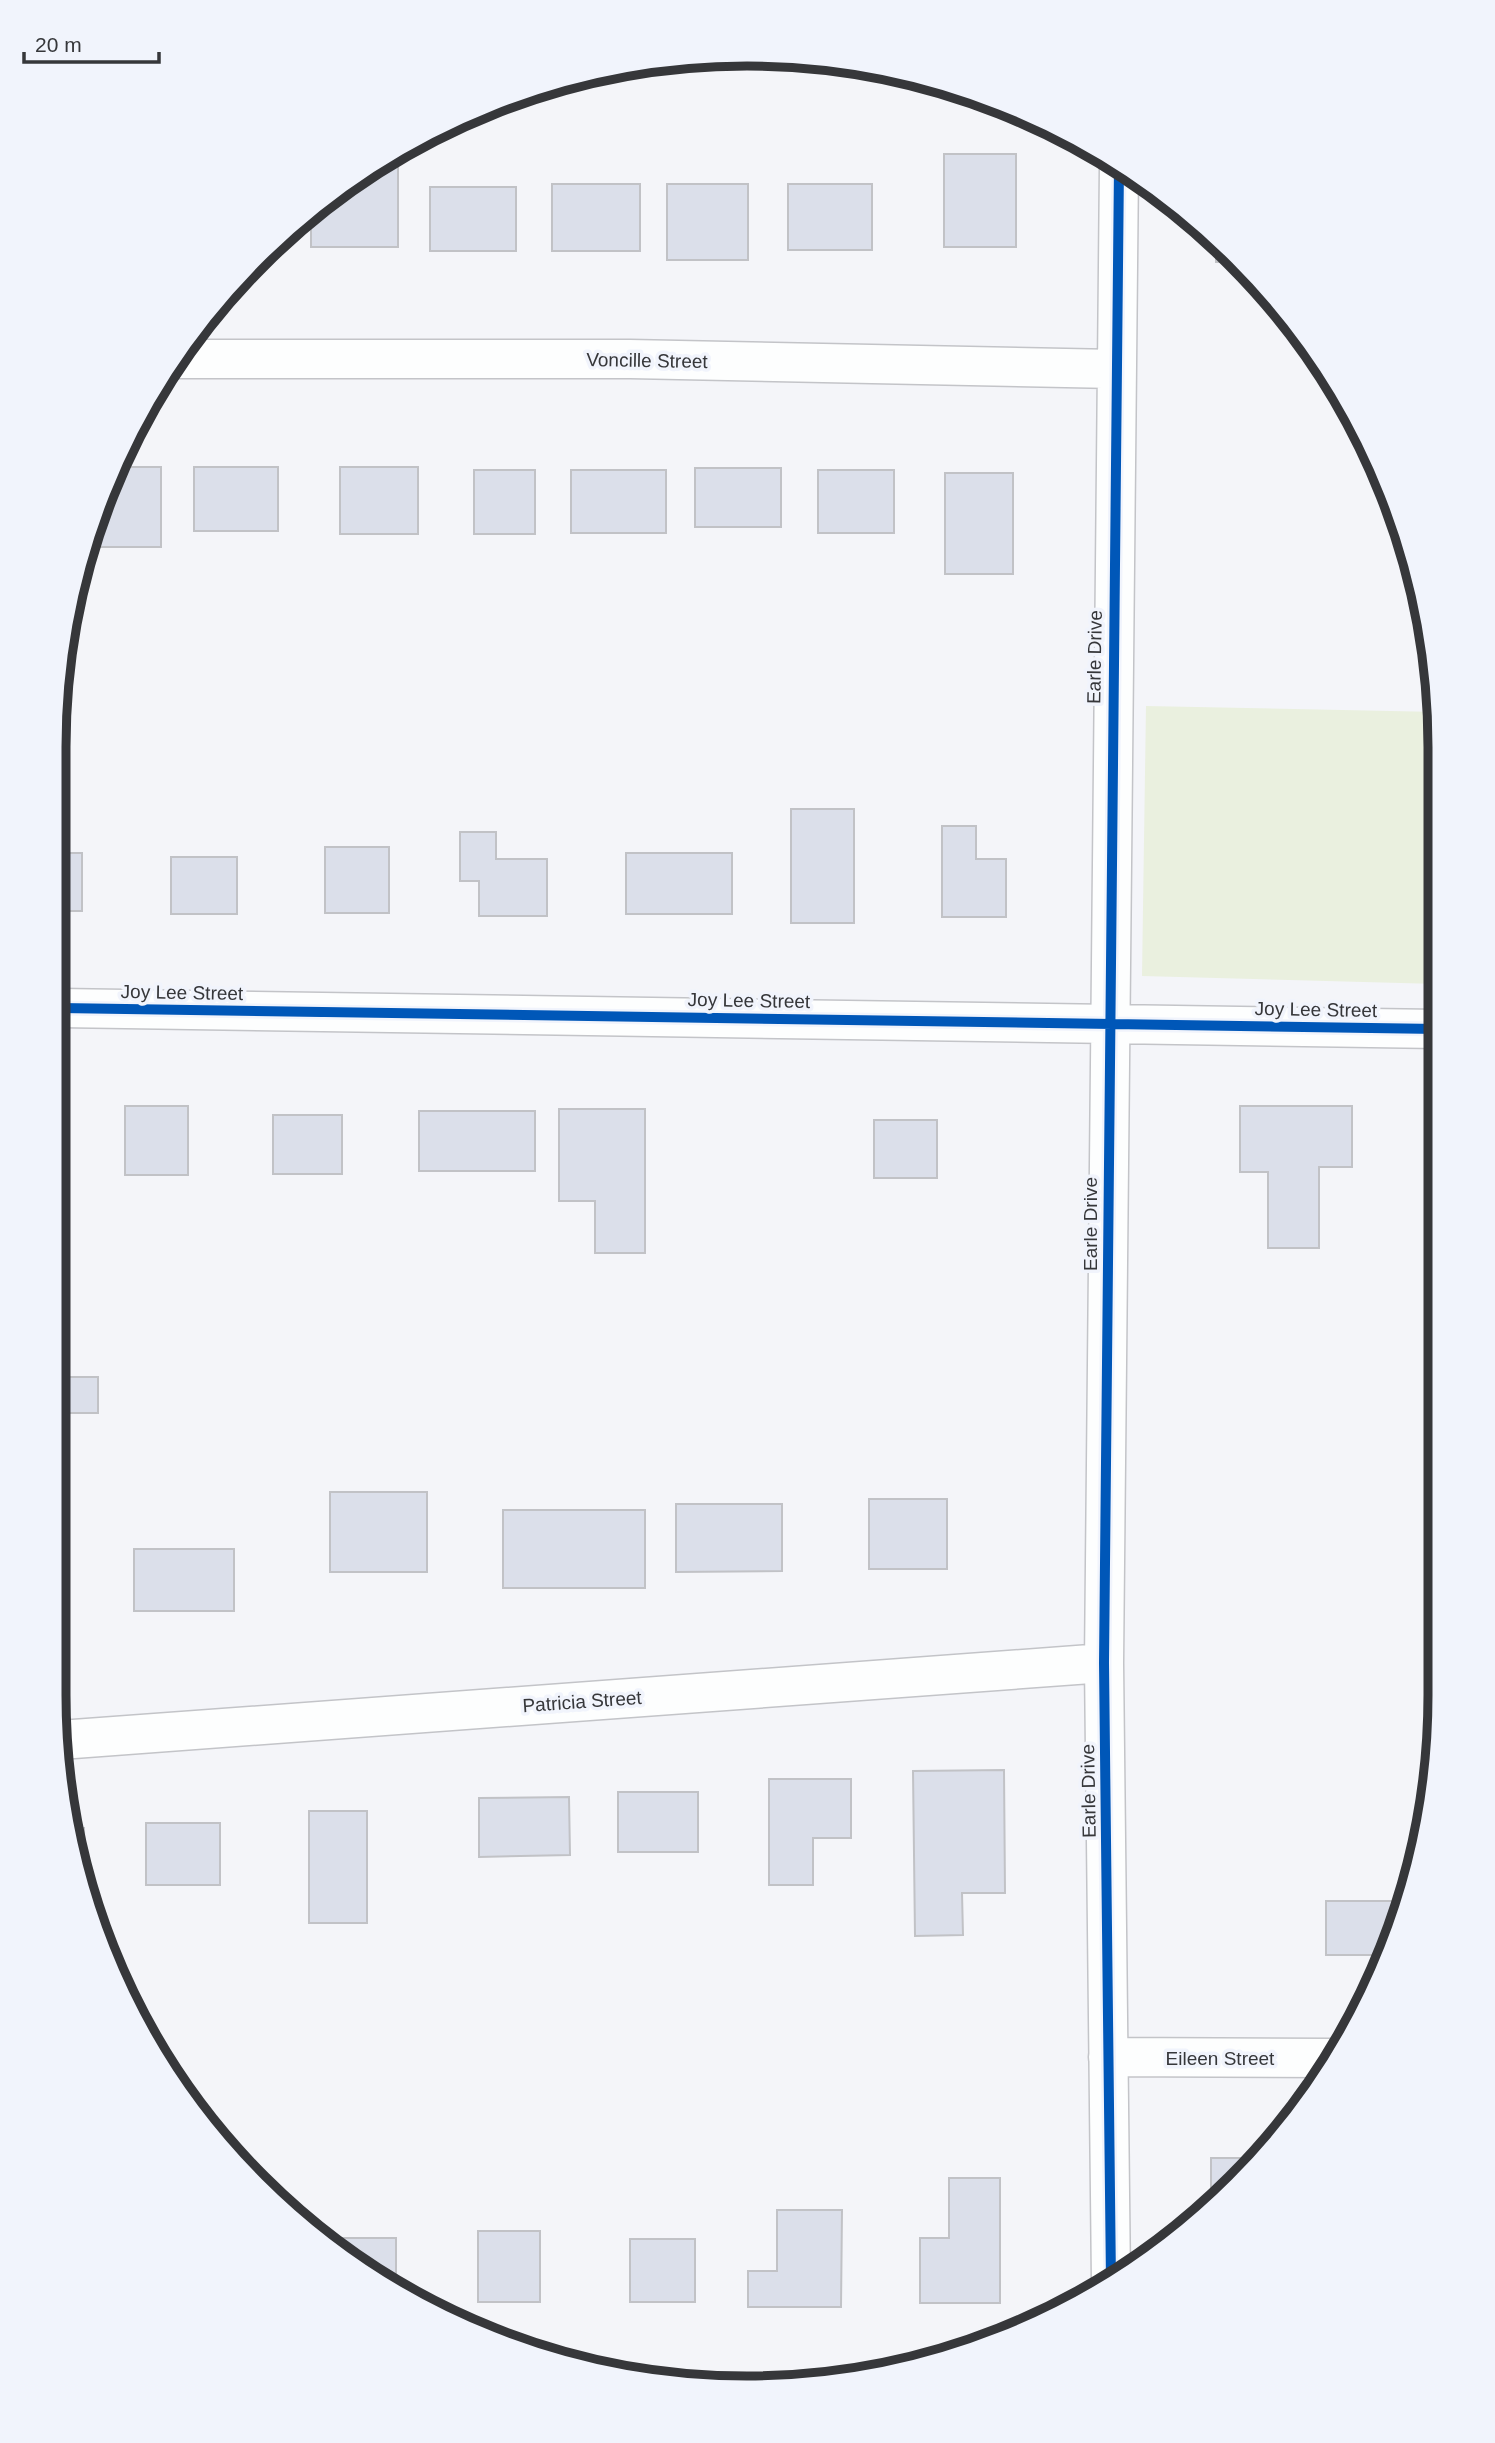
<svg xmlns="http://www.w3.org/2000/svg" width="1495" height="2443" viewBox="0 0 1495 2443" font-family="Helvetica,sans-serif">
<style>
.green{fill:#eaf0df}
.building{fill:#dbdfea;stroke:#c1c2c6;stroke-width:2}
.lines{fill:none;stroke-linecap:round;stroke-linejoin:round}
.minor-casing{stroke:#c3c4c8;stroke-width:41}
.minor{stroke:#fdfefe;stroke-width:38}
.cycleway-casing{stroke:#f1f4fc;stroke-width:15}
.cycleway{stroke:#0057b8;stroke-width:10}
.labels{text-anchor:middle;stroke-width:7;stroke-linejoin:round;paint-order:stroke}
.street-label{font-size:19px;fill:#36373a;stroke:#f1f4fc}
.rim{fill:none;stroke:#36373a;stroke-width:9}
</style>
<rect width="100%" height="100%" fill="#f4f5f9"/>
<path class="green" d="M1146 706 1439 712 1438 984 1142 976Z"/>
<path class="building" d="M398 149V247H311V211Z
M944 154H1016V247H944Z
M552 184H640V251H552Z
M667 184H748V260H667Z
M788 184H872V250H788Z
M430 187H516V251H430Z
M288 229V247H271Z
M1216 242 1238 262H1216Z
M116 467H161V547H90L107 483Z
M194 467H278V531H194Z
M340 467H418V534H340Z
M695 468H781V527H695Z
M474 470H535V534H474Z
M571 470H666V533H571Z
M818 470H894V533H818Z
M945 473H1013V574H945Z
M791 809H854V923H791Z
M942 826H976V859H1006V917H942Z
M460 832H496V859H547V916H479V881H460Z
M325 847H389V913H325Z
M60 853H82V911H60Z
M626 853H732V914H626Z
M171 857H237V914H171Z
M125 1106H188V1175H125Z
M1240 1106H1352V1167H1319V1248H1268V1172H1240Z
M559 1109H645V1253H595V1201H559Z
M419 1111H535V1171H419Z
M273 1115H342V1174H273Z
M874 1120H937V1178H874Z
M60 1377H98V1413H60Z
M330 1492H427V1572H330Z
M869 1499H947V1569H869Z
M676 1504H782V1571L676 1572Z
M503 1510H645V1588H503Z
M134 1549H234V1611H134Z
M1004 1770 1005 1893H962L963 1935 915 1936 913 1771Z
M769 1779H851V1838H813V1885H769Z
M618 1792H698V1852H618Z
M569 1797 570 1855 479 1857V1798Z
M309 1811H367V1923H309Z
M146 1823H220V1885H146Z
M70 1828H84L85 1892Z
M1326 1901H1404L1390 1955H1326Z
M1211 2158H1257L1211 2203Z
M949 2178H1000V2303H920V2238H949Z
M777 2210H842L841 2307H748V2271H777Z
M478 2231H540V2302H478Z
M334 2238H396V2289L362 2272 334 2249Z
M630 2239H695V2302H630Z"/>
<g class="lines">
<defs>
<path id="minor" d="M178 359H630L1115 369
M60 1008 1438 1029
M60 1740 1104 1663
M1108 2057 1332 2058
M1111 2282 1104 1663 1119 166"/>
</defs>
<use href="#minor" class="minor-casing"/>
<use href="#minor" class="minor"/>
<defs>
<path id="cycleway" d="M60 1008 1438 1029
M1111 2282 1104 1663 1119 166"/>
</defs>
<use href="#cycleway" class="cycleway-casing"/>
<use href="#cycleway" class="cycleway"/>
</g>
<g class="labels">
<g class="street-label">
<text transform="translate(647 360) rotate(1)" y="7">Voncille Street</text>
<text transform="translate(1094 657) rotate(-89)" y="7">Earle Drive</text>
<text transform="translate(182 992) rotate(1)" y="7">Joy Lee Street</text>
<text transform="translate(749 1000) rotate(1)" y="7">Joy Lee Street</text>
<text transform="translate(1316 1009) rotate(1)" y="7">Joy Lee Street</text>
<text transform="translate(1090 1224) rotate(-90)" y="7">Earle Drive</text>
<text transform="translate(582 1701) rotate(-4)" y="7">Patricia Street</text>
<text transform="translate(1088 1791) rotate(-91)" y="7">Earle Drive</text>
<text x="1220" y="2065">Eileen Street</text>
</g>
</g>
<path d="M0 0H1495V2443H0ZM747 66H747A681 681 0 0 1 1428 747V1695A681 681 0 0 1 747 2376H747A681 681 0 0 1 66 1695V747A681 681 0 0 1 747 66Z" fill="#f1f4fc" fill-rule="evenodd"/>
<path class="rim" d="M747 66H747A681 681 0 0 1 1428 747V1695A681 681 0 0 1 747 2376H747A681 681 0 0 1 66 1695V747A681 681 0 0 1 747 66Z"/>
<path d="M24 52v10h135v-10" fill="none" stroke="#36373a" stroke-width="3.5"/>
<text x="35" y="52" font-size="21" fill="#36373a" stroke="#f1f4fc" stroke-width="5" paint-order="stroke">20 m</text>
</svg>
